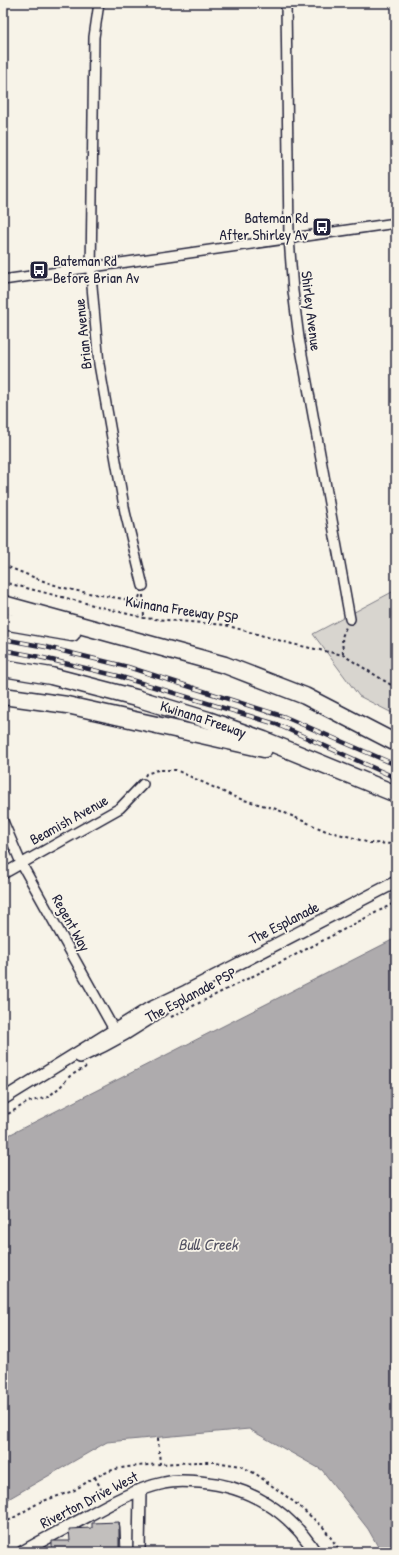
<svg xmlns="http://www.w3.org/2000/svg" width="399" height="1555" viewBox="0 0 399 1555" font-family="'Patrick Hand',sans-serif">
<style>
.green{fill:#d8d5cf;stroke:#7d7c85}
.water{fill:#aeabad;stroke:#76747f}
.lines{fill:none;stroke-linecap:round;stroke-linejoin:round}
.minor-casing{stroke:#22223b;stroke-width:12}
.tertiary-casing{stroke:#22223b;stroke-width:14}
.motorway-casing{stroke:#22223b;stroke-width:19}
.path{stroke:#22223b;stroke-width:2;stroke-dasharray:3 3;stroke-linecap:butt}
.minor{stroke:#f7f3e8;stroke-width:9}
.tertiary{stroke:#f7f3e8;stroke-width:11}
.motorway{stroke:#f7f3e8;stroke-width:16}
.rail-casing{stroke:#22223b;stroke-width:4.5}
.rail{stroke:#f7f3e8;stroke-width:3;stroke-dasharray:9;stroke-linecap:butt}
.shaded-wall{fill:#888684;stroke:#22223b}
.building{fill:#c2bfbd;stroke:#22223b}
.labels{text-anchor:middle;stroke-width:3.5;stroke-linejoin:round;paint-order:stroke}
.poi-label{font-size:15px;fill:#22223b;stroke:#f7f3e8;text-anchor:end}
.street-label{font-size:15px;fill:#22223b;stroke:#f7f3e8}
.water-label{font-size:16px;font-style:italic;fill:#535263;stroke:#f7f3e8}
</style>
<rect width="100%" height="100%" fill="#f7f3e8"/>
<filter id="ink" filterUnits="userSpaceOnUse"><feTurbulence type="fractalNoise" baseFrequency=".025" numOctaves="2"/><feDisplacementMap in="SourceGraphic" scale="8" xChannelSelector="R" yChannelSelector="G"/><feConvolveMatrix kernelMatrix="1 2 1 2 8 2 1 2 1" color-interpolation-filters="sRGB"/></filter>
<g filter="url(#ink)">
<path class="green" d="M396 587V715L359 696 313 634 394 591Z"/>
<path class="water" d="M396 938V1552H381L368 1529 322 1470 249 1429 107 1442 3 1502V1138Z"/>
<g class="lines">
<defs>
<path id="minor" d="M99 3 94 37 91 275 99 364 125 512 143 586
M286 3 289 238 293 291 299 338 350 619
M3 280 396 223
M3 821 21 863 117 1035
M3 874 120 808 143 784"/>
<path id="tertiary" d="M80 1057C112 1043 143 1025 171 1003
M3 1099 148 1009 186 991 396 882
M22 1552C43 1540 64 1529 86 1517 111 1503 136 1489 164 1483 176 1480 188 1481 200 1482 249 1486 289 1511 315 1552
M139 1552 140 1490"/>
<g id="motorway">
<path d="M3 604 225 665 305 696 396 743"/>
<path d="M3 621 72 633"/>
<path id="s1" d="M3 668 51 676 136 698 208 720 264 740 396 794"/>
<path d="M3 696 67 705 264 749"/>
</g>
</defs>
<use href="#minor" class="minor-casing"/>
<use href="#tertiary" class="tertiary-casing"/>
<use href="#motorway" class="motorway-casing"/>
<path class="path" d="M3 565C21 572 39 580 58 586 83 594 110 595 136 602L138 601 140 595
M3 582 144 618 225 625 292 644 343 655 396 688
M143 595 144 618
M343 654 342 637 346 627
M145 776 146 774 158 770H176L237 798 276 809 326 831 351 837 369 843 396 844
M171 1017 301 952 396 902
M3 1117 28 1102 48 1097 60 1087 70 1076 86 1067
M158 1438 160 1464
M95 1477 104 1495
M3 1524 40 1502 73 1491 95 1477 115 1469 127 1467 160 1464 197 1462H215L241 1466 256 1474 294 1502 323 1527 341 1552"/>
<use href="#minor" class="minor"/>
<use href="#tertiary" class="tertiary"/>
<use href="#motorway" class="motorway"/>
<defs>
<path id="rail" d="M3 639 46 647 128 667 285 717 396 765
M3 650 35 656 118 676 276 724 396 778"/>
</defs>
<use href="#rail" class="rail-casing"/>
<use href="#rail" class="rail"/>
</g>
<path class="shaded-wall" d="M119 1522 120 1527 121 1552H119Z"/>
<path class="building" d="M119 1522V1552H41L52 1547V1541H70L69 1529 92 1528V1523Z"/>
</g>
<defs>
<symbol id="bus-square" viewBox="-11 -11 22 22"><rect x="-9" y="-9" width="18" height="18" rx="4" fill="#22223b" stroke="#f7f3e8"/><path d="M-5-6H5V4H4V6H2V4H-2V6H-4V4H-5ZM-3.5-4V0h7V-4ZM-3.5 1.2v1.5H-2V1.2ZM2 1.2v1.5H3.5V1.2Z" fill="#fff"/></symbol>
</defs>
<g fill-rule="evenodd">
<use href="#bus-square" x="311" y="216" width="22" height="22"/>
<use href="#bus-square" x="28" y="259" width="22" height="22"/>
</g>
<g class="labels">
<g class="poi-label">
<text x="308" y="223">Bateman Rd<tspan x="308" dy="17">After Shirley Av</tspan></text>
<text x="53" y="266" text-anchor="start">Bateman Rd<tspan x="53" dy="17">Before Brian Av</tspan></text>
</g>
<g class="street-label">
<text transform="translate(311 311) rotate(83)" y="5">Shirley Avenue</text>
<text transform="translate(83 334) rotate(-96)" y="5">Brian Avenue</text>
<text transform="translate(182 610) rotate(9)" y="5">Kwinana Freeway PSP</text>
<text dy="5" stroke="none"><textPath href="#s1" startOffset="207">Kwinana Freeway</textPath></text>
<text transform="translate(69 820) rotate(-29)" y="5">Beamish Avenue</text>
<text transform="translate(71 923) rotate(61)" y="5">Regent Way</text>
<text transform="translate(284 923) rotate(-27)" y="5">The Esplanade</text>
<text transform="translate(191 995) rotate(-28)" y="5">The Esplanade PSP</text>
<text transform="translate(89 1500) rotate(-27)" y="5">Riverton Drive West</text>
</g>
<g class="water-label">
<text x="208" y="1250">Bull Creek</text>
</g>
</g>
<rect width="399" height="1555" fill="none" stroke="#f7f3e8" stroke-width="16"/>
<rect x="8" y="8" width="383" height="1539" fill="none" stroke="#22223b" stroke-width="1.5" filter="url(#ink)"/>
</svg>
